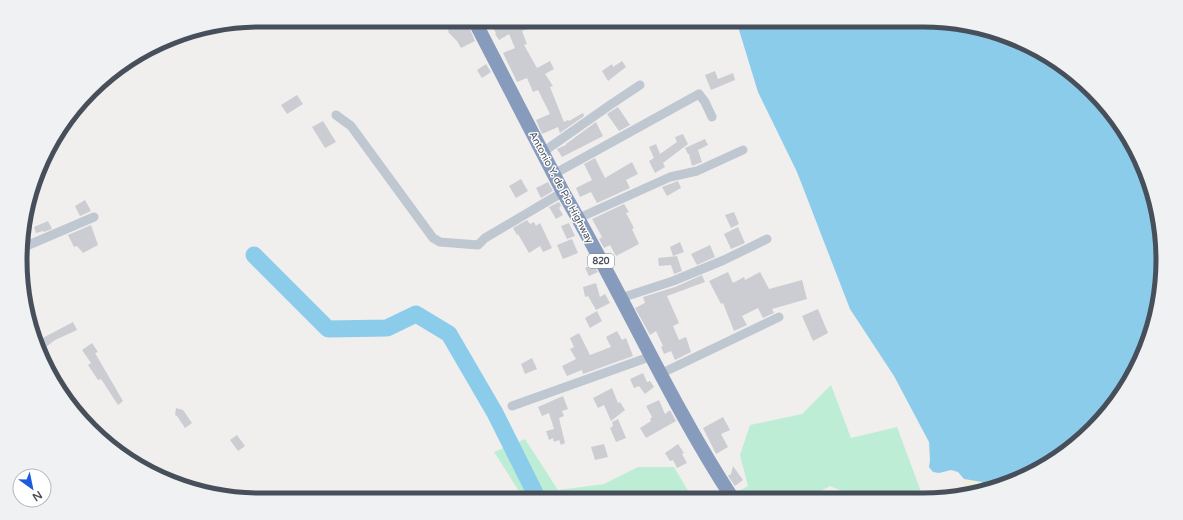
<svg xmlns="http://www.w3.org/2000/svg" width="1183" height="520" viewBox="0 0 1183 520" font-family="'Varela Round',sans-serif">
<style>
.green{fill:#bdeed5}
.sand{fill:#f2eedf}
.water{fill:#8bccea}
.lines{fill:none;stroke-linecap:round;stroke-linejoin:round}
.river{stroke:#8bccea;stroke-width:17}
.building{fill:#cbcdd3}
.minor{stroke:#bfc7d0;stroke-width:9}
.highway{stroke:#879bbc;stroke-width:14}
.labels{text-anchor:middle;stroke-width:3;stroke-linejoin:round;paint-order:stroke}
.shield{fill:#fff;stroke:#7e848c;stroke-width:1}
.shield-label{font-size:9px;font-weight:bold;fill:#474f5b}
.street-label{font-size:10px;fill:#474f5b;stroke:#fff}
.rim{fill:none;stroke:#474f5b;stroke-width:5}
</style>
<rect width="100%" height="100%" fill="#f1eeee"/>
<path class="green" d="M831 385 851 438 897 427 923 497 859 498 830 486 808 498 744 499 739 491 748 486 740 455 750 425 802 414Z
M525 439 558 490 604 484 638 467H674L693 499H524L494 452Z"/>
<path class="sand" d="M964 479 982 482 986 489 964 495Z"/>
<path class="water" d="M736 20H923L1000 33 1081 80 1138 154 1162 245 1150 337 1122 394 1069 450 1015 482 986 489 982 482 964 479 958 472 951 470 939 473 933 472 929 467 930 460 929 442 894 376 850 309 797 172 758 92Z"/>
<g class="lines">
<path class="river" d="M254 255 328 329 387 328 416 314 449 334 495 413 538 499"/>
</g>
<path class="building" d="M445 20H466L475 41 461 48 457 41 448 32 449 31 442 24Z
M488 20H551V21L522 31 527 44 524 45 537 68 550 61 554 69 545 74 553 86 550 87 564 122 568 120 569 121 583 113 584 116 560 133 558 127 542 134 536 120 550 114 538 90 533 92 527 78 517 82 503 53 515 48 509 34 499 40 495 34 496 33Z
M622 61 626 67 608 81 602 71 612 64 613 67Z
M486 64 491 72 482 78 477 70Z
M715 71 718 79 733 73 735 80 711 90 705 75Z
M297 95 303 104 287 114 281 105Z
M618 107 630 125 619 131 607 114Z
M323 121 336 142 325 148 312 127Z
M596 122 603 136 562 157 557 149 566 145V144Z
M683 134 688 144 663 163 665 167 655 173 649 161 654 158 649 147 656 144 660 154 677 142 675 137Z
M705 139 708 145 698 150 702 162 692 166 689 154H688L685 148Z
M595 158 605 178 632 162 638 174 626 180 630 188 597 203 591 192 580 197 576 188 592 180 584 164Z
M521 179 528 191 516 198 509 186Z
M678 181 681 188 667 196 662 187Z
M548 182 553 191 541 198 536 188Z
M85 200 91 211 80 216 75 206Z
M559 202 561 206 559 208 563 215 556 219 549 207Z
M624 204 629 212 626 213 634 228 632 229 639 244 616 256 610 245 604 248 599 239 602 237 592 219Z
M734 212 739 224 731 228 725 215Z
M527 220 530 224 534 222 536 226 540 223 552 248 543 252 540 246 529 253 518 234 517 235 513 228Z
M48 221 52 229 44 232 43 231 36 233 34 227Z
M569 223 575 236 567 239 561 226Z
M91 225 98 245 83 253 77 246 74 247 68 235Z
M738 227 745 243 731 249 724 234Z
M572 239 578 253 563 259 557 245Z
M680 242 684 252 673 256 670 247Z
M710 245 715 257 697 265 691 254Z
M677 256 682 271 674 274 671 265 659 266 658 258Z
M593 264 598 272 589 276 585 268Z
M728 272 733 283 744 277 745 280 760 272 769 289 802 280 807 299 772 309 774 313 763 318 758 308 742 316 747 325 734 331 723 303 721 304 709 281Z
M702 275 705 282 667 296 679 323 673 326 679 340 686 337 691 352 675 360 671 351 664 354 661 347 663 346 656 331 650 335 635 308 645 303 643 297 675 287Z
M596 283 600 297 605 294 610 303 596 310 588 296 585 297 583 287Z
M818 309 828 333 813 341 802 316Z
M597 311 602 321 590 328 585 318Z
M73 322 77 330 55 340 42 350 39 340Z
M617 331 622 340 626 338 633 356 583 374 582 370 567 376 562 366 576 359 570 349 574 347 570 338 579 333 590 355 611 347 606 337Z
M92 343 98 352 95 353 123 401 118 405 101 379 98 380 88 365 91 363 82 350Z
M532 358 537 369 525 374 521 364Z
M643 373 647 382 650 381 654 387 645 394 639 386 634 388 630 379Z
M612 388 618 403 620 402 625 410 611 421 604 405 598 408 593 398Z
M563 396 568 409 562 411 564 416 559 418 565 443 561 445 559 440 554 442 553 438 549 440 546 431 554 429 549 413 542 416 538 407Z
M659 400 665 414 670 410 676 421 646 438 640 428 651 421 650 419 652 417 646 406Z
M176 408 183 410 192 423 185 428 177 416 175 415Z
M723 417 730 430 721 434 728 447 716 454 703 428Z
M618 419 626 438 616 442 610 428 613 426 612 422Z
M237 435 245 446 238 451 230 440Z
M604 444 608 457 595 460 591 447Z
M678 444 684 453 682 454 687 463 677 468 673 460 670 461 665 453Z
M733 466 743 480 735 486 728 476 731 474Z"/>
<g class="lines">
<path class="minor" d="M336 115 351 126 433 238 440 242 478 245 485 238 563 192
M543 152 610 105 640 85
M554 174 699 94 705 102 712 117
M579 218 670 177 697 171 743 150
M24 247 94 217
M621 298 673 281 724 260 767 239
M660 374 779 317
M512 406 652 356"/>
<path class="highway" d="M474 20 563 192C622 293 669 401 733 499"/>
</g>
<g class="labels">
<rect class="shield" x="588" y="254" width="26" height="14" rx="3"/>
<g class="shield-label">
<text x="601" y="264">820</text>
</g>
<g class="street-label">
<text transform="translate(562 187) rotate(62)" y="4">Antonio Y. de Pio Highway</text>
</g>
</g>
<path d="M0 0H1183V520H0ZM260 27H923A233 233 0 0 1 1156 260V260A233 233 0 0 1 923 493H260A233 233 0 0 1 27 260V260A233 233 0 0 1 260 27Z" fill="#f0f1f2" fill-rule="evenodd"/>
<path class="rim" d="M260 27H923A233 233 0 0 1 1156 260V260A233 233 0 0 1 923 493H260A233 233 0 0 1 27 260V260A233 233 0 0 1 260 27Z"/>
<g transform="translate(32 488) rotate(147)"><circle r="19" fill="#ffffff" stroke="#b5b9bd"/>
<path d="M0-3L7 15L0 10L-7 15Z" fill="#1c5bdd"/>
<text y="-6" font-size="11" font-weight="bold" text-anchor="middle" fill="#474f5b">N</text>
</g>
</svg>
